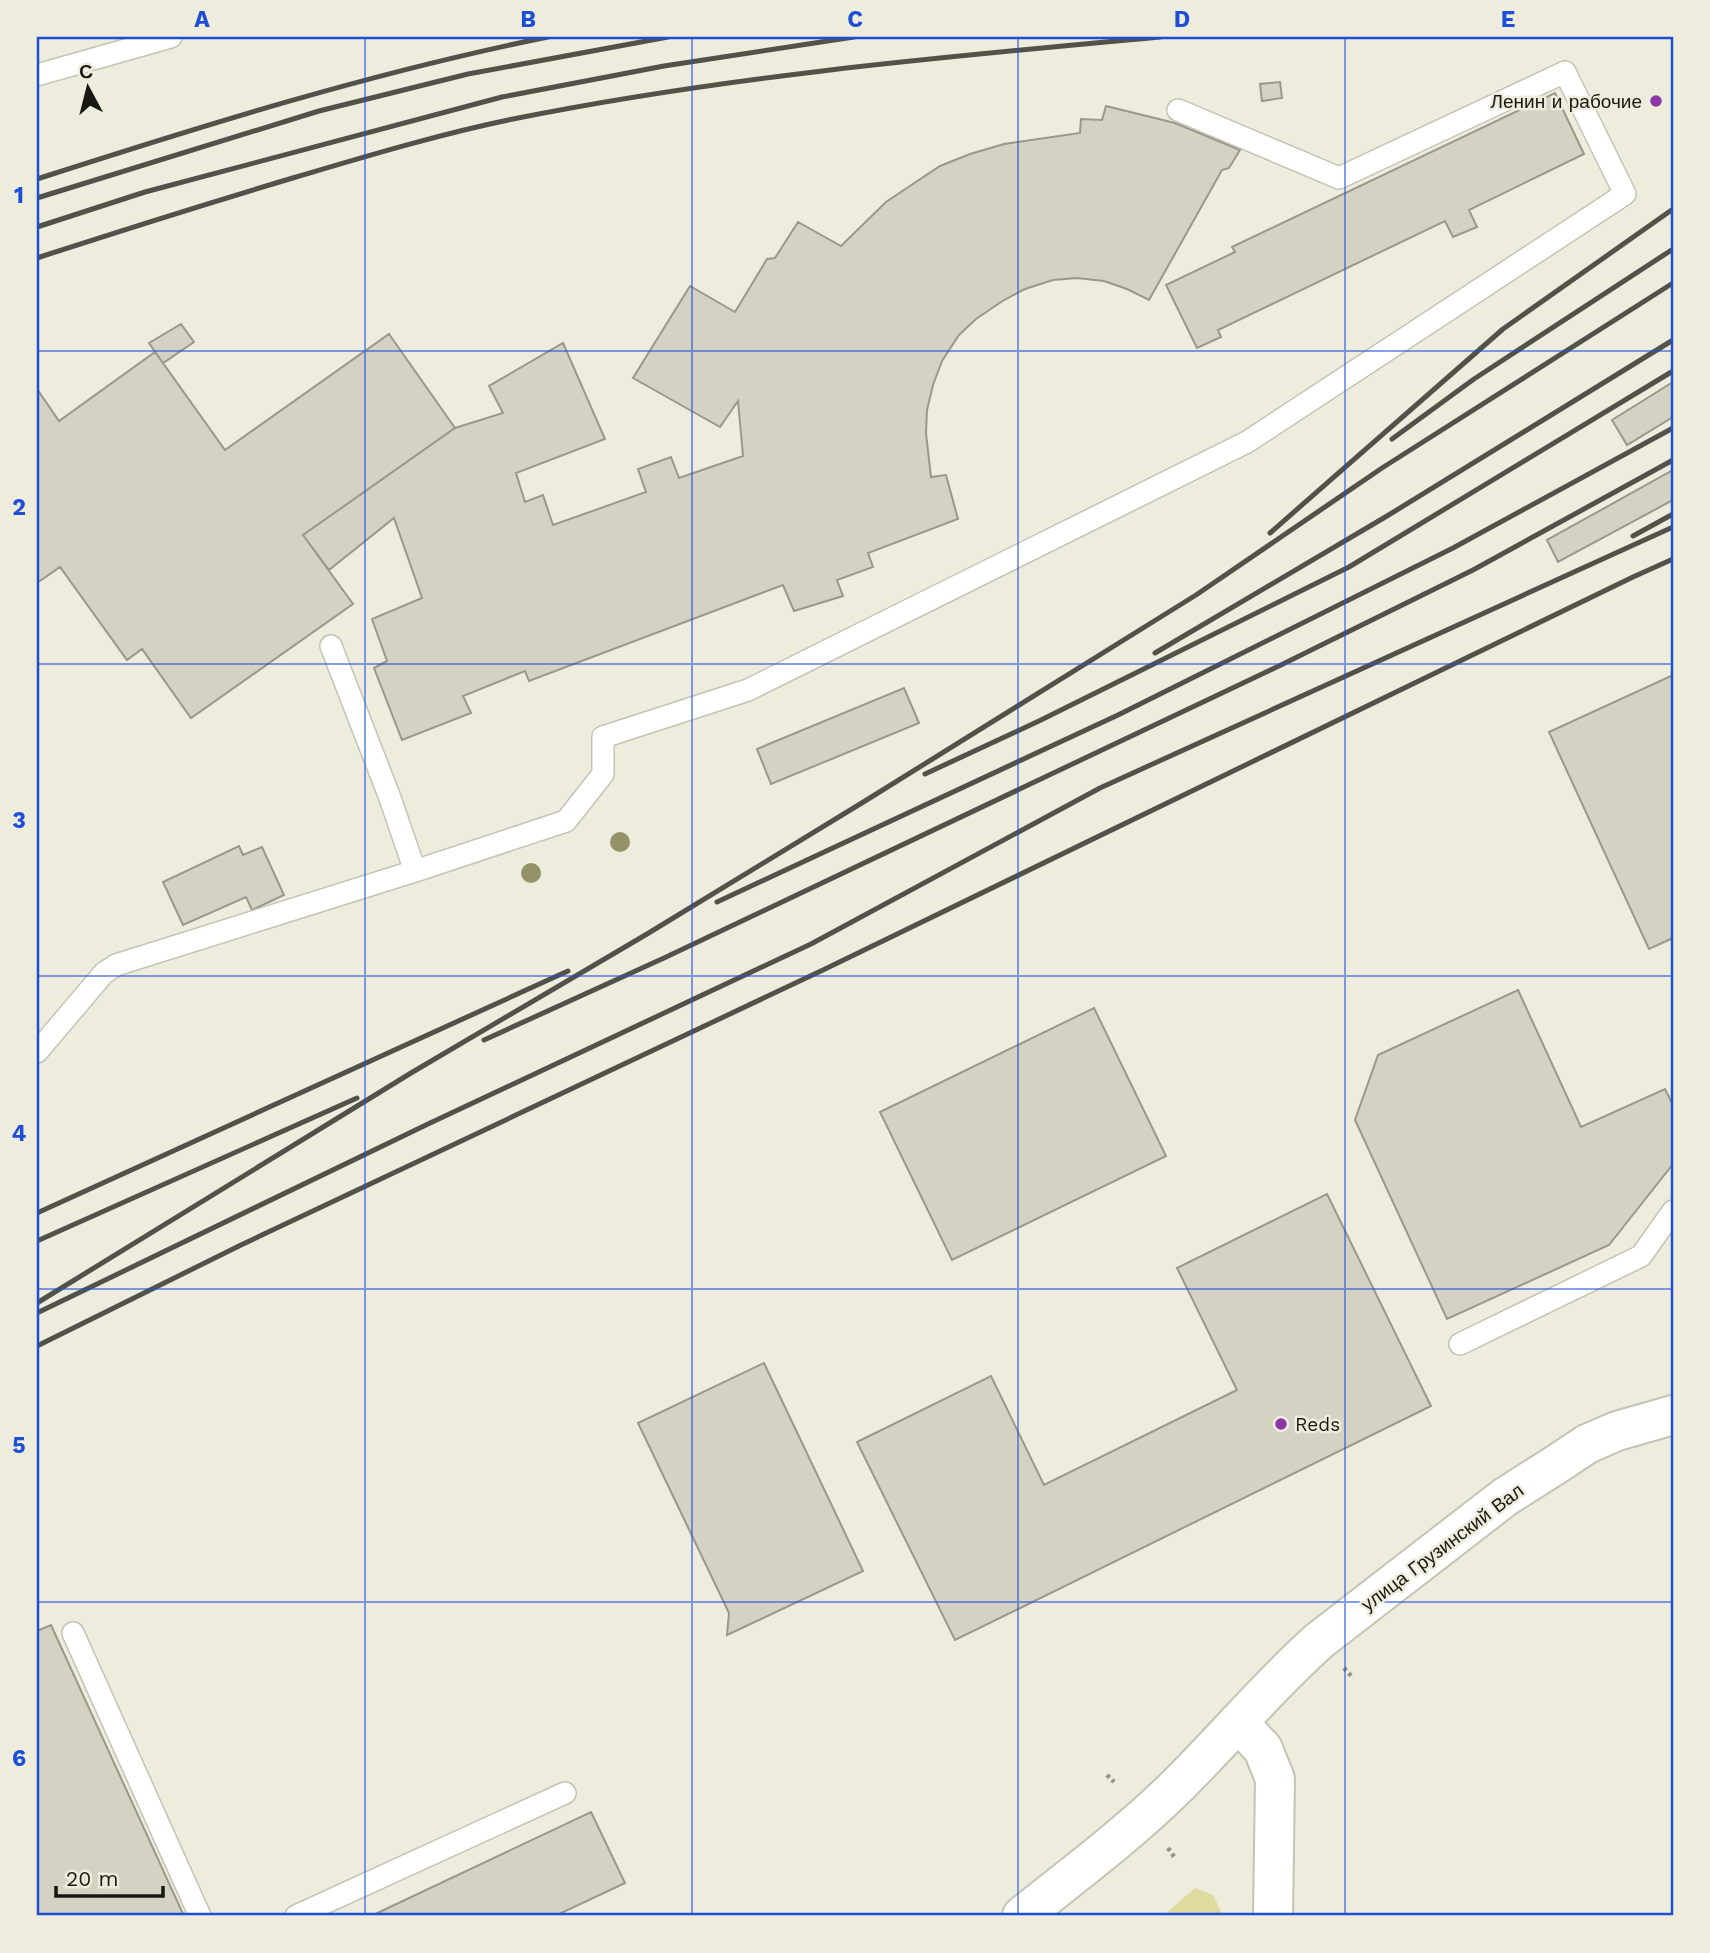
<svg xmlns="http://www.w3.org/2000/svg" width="1710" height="1953" viewBox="0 0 1710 1953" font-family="'Work Sans',sans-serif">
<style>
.green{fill:#dddb9e}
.building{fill:#d4d3c3;stroke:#999889;stroke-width:2}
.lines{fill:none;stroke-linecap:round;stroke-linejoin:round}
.lane-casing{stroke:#c4c4b4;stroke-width:24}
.secondary-casing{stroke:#c4c4b4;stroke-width:42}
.path{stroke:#929286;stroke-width:4.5;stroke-dasharray:3.5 3.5;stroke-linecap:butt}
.lane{stroke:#fff;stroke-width:21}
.secondary{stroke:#fff;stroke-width:38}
.rail{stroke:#53524a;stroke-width:5}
.tree{fill:#949269}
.grid{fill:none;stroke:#1d4ed8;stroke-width:2;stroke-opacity:0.55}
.poi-dot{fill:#8a36a4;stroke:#eeeddd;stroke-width:2.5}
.labels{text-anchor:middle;stroke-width:5;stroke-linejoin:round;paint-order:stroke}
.poi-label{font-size:19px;fill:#181812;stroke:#eeeddd;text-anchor:end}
.street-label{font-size:19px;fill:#181812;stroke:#eeeddd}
.neatline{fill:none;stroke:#1d4ed8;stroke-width:2.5}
.grid-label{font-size:23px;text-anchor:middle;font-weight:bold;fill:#1d4ed8}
</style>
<rect width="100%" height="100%" fill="#eeeddd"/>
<path class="green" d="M1195 1888 1213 1895 1223 1916H1163Z"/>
<path class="building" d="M1280 82 1282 98 1262 101 1260 84Z
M1555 93 1584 154 1469 210 1477 227 1453 237 1445 221 1218 330 1221 337 1197 348 1166 285 1235 252 1232 247Z
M1106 106 1175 123 1240 150 1229 168 1222 170 1149 300 1127 289 1104 281 1077 278 1053 280 1025 289 1004 300 976 319 959 335 942 361 933 385 927 410 926 433 931 477 946 475 958 519 868 553 873 567 837 580 843 596 794 611 783 585 529 681 525 671 463 696 471 713 402 740 374 668 387 661 372 619 422 598 394 518 329 570 303 535 455 428 503 413 489 386 563 343 605 439 516 473 525 502 543 495 553 525 646 492 638 469 671 457 679 478 743 456 738 401 720 427 633 378 690 286 735 312 767 259 775 258 798 222 841 246 886 202 940 166 970 154 1004 144 1080 133 1081 119 1102 120Z
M181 324 194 342 163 363 149 343Z
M389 334 455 428 303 535 353 604 191 718 142 649 127 660 60 567 37 583V389L59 421 155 352 225 450Z
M1673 382V417L1627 445 1612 420Z
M1673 470V500L1558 562 1547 540Z
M1673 675V938L1649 949 1549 732Z
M904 688 919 723 771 784 757 749Z
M239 846 243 855 262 847 284 895 252 910 246 897 183 925 163 882Z
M1518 990 1581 1127 1665 1089 1673 1105V1164L1609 1245 1447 1319 1355 1120 1378 1055Z
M1094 1008 1166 1156 952 1260 880 1112Z
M1327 1194 1431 1406 955 1640 857 1442 991 1376 1044 1485 1237 1390 1177 1268Z
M764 1363 863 1571 727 1635 729 1613 638 1423Z
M51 1625 184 1916H37V1631Z
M591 1812 625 1883 555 1916H371Z"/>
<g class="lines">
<defs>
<path id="lane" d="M37 75 171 37
M415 871 566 821 603 774V737L748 690 1247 442 1625 194 1565 72 1339 178 1178 110
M37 1052 104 973 116 965 415 871 390 798 331 646
M1460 1344 1641 1256 1673 1211
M73 1633 200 1916
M296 1916 565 1793"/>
<path id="secondary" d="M1238 1722 1263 1749 1275 1779 1273 1916
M1022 1916C1073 1875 1127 1835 1174 1789 1224 1740 1268 1686 1320 1640L1505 1497 1560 1462 1587 1444 1617 1431 1673 1415"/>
</defs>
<use href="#lane" class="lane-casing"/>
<use href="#secondary" class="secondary-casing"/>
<path class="path" d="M1344 1668 1353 1678
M1107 1775 1114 1782
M1168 1848 1175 1858"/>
<use href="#lane" class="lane"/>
<use href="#secondary" class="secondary"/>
<path class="rail" d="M37 179C205 125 374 72 548 37
M37 198 319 111 468 74 668 37
M37 227 145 192 502 97 664 66 854 37
M37 258C123 230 209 203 296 177 367 156 440 134 513 119 726 76 944 57 1160 37
M1392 439 1474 379 1673 249
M1270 533 1503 329 1673 209
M1633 536 1673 514
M1155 653 1387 516 1673 340
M925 774 1041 720 1349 567 1673 371
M717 902 1118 715 1453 548 1673 428
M484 1040 664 958 1283 664 1473 570 1673 460
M37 1213 568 971
M37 1241 357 1098
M37 1303 411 1073 647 934 865 801 1196 595 1382 468 1673 283
M37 1313 428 1124 811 944 1100 788 1673 527
M37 1346 241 1245 823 970 1633 577 1673 559"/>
</g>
<g class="tree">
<circle cx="620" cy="842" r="10"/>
<circle cx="531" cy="873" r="10"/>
</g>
<path class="grid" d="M365 37V1916M692 37V1916M1018 37V1916M1345 37V1916M37 351H1673M37 664H1673M37 976H1673M37 1289H1673M37 1602H1673"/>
<g class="poi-dot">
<circle cx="1656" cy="101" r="7"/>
<circle cx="1281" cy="1424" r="7"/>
</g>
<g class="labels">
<g class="poi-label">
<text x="1642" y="108">Ленин и рабочие</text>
<text x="1295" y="1431" text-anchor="start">Reds</text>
</g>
<g class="street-label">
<text transform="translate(1442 1547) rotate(-37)" y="7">улица Грузинский Вал</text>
</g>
</g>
<rect width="1710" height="1953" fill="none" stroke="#eeeddd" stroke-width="77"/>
<g transform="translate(88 88) rotate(353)" stroke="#eeeddd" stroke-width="5" paint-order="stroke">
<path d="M0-5L12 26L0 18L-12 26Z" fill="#181812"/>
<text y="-10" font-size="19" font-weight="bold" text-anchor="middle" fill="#181812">С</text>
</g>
<path d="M56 1886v10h107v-10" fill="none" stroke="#181812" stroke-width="3.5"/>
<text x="66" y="1886" font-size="21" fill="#181812" stroke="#eeeddd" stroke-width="5" paint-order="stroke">20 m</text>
<rect x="38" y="38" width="1634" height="1876" class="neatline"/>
<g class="grid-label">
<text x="202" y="27">A</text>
<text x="528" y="27">B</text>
<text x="855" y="27">C</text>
<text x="1182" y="27">D</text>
<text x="1508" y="27">E</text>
<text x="19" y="203">1</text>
<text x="19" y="515">2</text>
<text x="19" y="828">3</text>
<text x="19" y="1141">4</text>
<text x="19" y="1453">5</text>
<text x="19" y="1766">6</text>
</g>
</svg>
